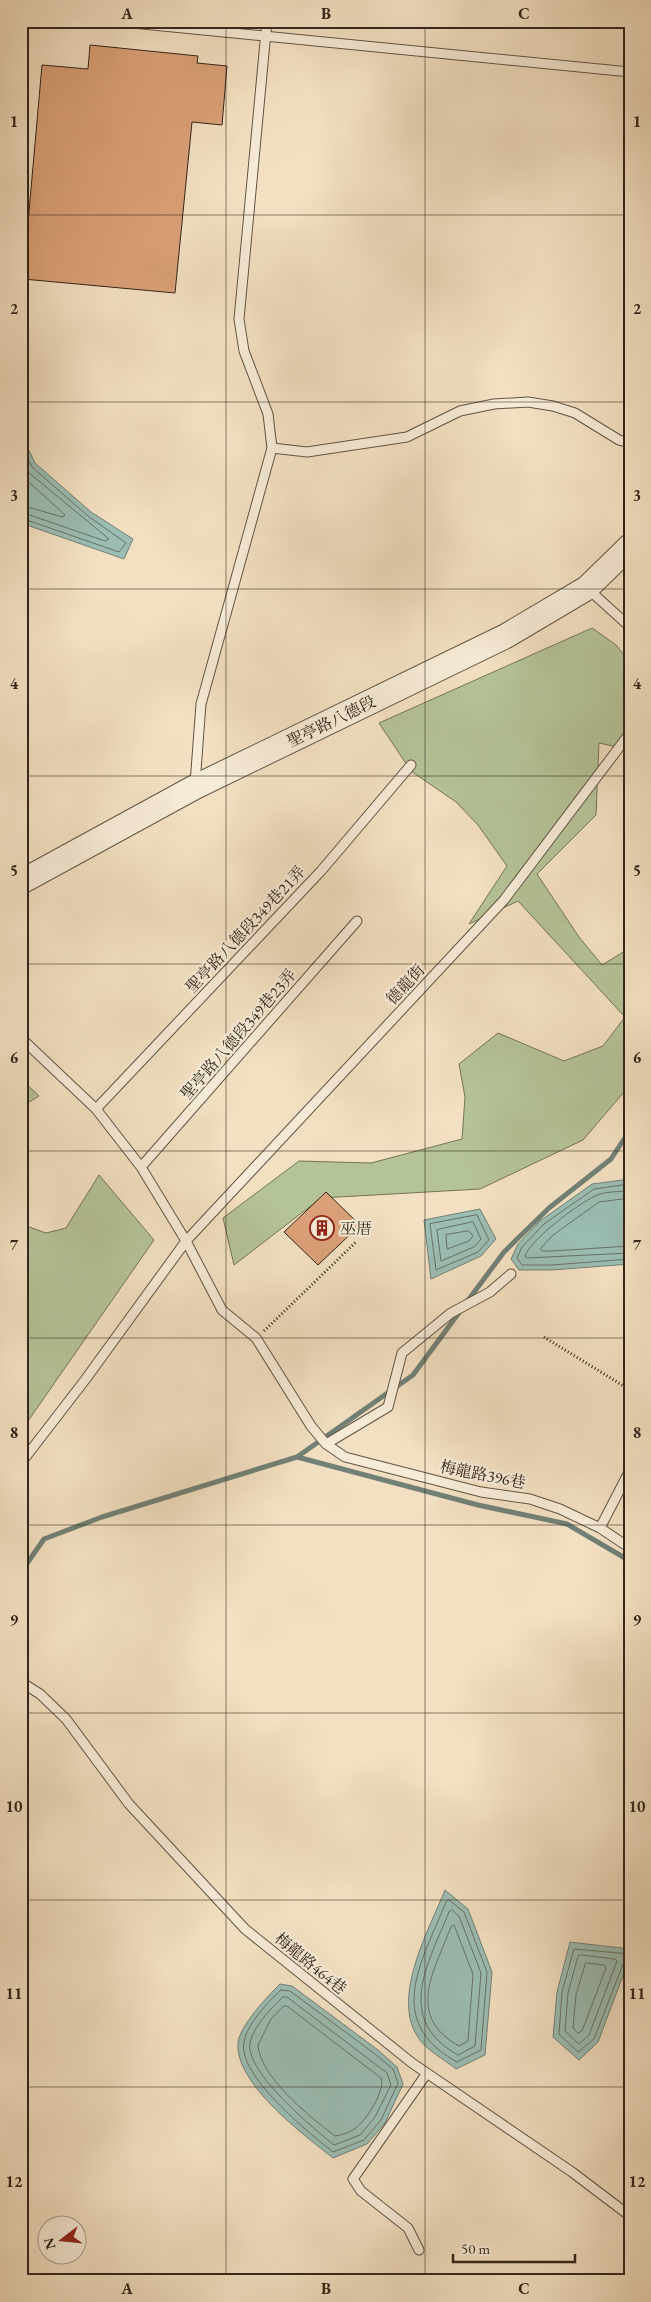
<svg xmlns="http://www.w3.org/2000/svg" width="651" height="2302" viewBox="0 0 651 2302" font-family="'EB Garamond','Noto Serif TC',serif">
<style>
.green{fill:#b5c398;stroke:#747459}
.water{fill:#9bbdb3;stroke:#718176}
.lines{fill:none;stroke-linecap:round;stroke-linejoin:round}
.shore{stroke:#667266;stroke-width:1}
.stream{stroke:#718176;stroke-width:5}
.building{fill:#dba078;stroke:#32261a}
.service-casing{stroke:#625444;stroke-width:11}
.tertiary-casing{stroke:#625444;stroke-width:26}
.path{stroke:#32261a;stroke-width:3;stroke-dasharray:1 2.5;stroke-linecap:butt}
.service{stroke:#f7ebd7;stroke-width:9}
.tertiary{stroke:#f7ebd7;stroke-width:24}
.grid{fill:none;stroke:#32261a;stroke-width:1;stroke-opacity:0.55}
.labels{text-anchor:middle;stroke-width:4.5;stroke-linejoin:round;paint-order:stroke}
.street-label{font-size:16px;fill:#32261a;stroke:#f7ebd7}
.poi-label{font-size:16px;fill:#32261a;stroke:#f7ebd7;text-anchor:start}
.neatline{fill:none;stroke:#32261a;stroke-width:2}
.grid-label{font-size:16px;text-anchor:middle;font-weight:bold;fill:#32261a}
</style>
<rect width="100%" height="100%" fill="#f3e0c2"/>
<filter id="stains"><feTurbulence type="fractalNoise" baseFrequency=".004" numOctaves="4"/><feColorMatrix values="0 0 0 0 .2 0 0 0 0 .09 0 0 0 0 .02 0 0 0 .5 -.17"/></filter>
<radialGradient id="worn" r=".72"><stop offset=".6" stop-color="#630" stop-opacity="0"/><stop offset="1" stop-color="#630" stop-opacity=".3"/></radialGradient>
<path class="green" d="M592 628 616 645 630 662V750L599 743 596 815 537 874 579 937 602 965 630 948V1085L583 1140 480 1189 321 1198 234 1265 223 1218 299 1161 371 1163 462 1139 465 1097 459 1064 498 1033 564 1061 603 1046 625 1017 518 901 469 924 507 866 478 825 456 802 411 771 379 723Z
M21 1079 39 1096 21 1107Z
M99 1175 154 1240 21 1431V1224L46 1233 66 1228Z"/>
<path class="water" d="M21 434 35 463 91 512 133 539 124 559 21 523Z
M630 1179V1264L552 1270H519L511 1259 518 1244 540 1221 592 1184Z
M480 1209 496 1239 481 1256 431 1279 424 1220Z
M445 1890 468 1909 492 1972 485 2055 456 2069C445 2060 428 2051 420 2040 389 2000 429 1930 445 1890Z
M570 1942 630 1949 627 1965 598 2042 579 2060 553 2037 557 1992Z
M280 1984 292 1986 378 2050 397 2067 403 2084 385 2123 367 2144 333 2158C304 2135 235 2084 238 2043 240 2025 268 1996 280 1984Z"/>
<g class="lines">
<path class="shore" d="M21 445 32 467 88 516 126 543 119 552 21 518
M21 460 28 472 109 539 105 541 21 512
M21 475 65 515 62 517 21 505
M630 1184 594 1189 544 1224 522 1247 517 1258 522 1265H552L630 1259
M630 1191C619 1192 604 1191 595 1196 578 1204 531 1239 525 1256L527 1258 630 1253
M630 1198 599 1202 553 1235 540 1249 542 1251H552L630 1246
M477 1215 489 1240 478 1252 436 1270 430 1224Z
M473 1222 481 1239 474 1247 441 1261 437 1230Z
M469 1231 473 1236 469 1241 447 1249 446 1235Z
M449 1900 464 1912 487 1972 481 2050 457 2062C383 2021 422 1962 446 1902Z
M452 1910 459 1916 481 1973 475 2046 458 2055C394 2019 428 1964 449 1912Z
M454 1925 473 1974 468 2041 459 2046C405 2016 434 1971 451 1927Z
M630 1954 574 1949 562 1992 559 2034 578 2052 594 2039 623 1964 630 1960
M581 1955 615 1959 617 1961 589 2035 579 2044 565 2031 568 1993 578 1956Z
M586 1963 604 1965 606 1968 582 2031 578 2033 573 2028 576 1995Z
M281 1990 290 1991 375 2054 393 2069 398 2083 381 2120 364 2140 333 2152C309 2133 237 2075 244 2042 247 2024 268 2002 281 1990Z
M283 1997H287L387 2073 391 2085 375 2117 360 2135 334 2145C313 2128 245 2072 250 2043 253 2027 271 2008 283 1997Z
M284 2006H287L381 2078C386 2090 365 2123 354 2129 349 2133 341 2135 335 2136 310 2117 260 2077 258 2045L271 2019Z"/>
<path class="stream" d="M466 1303 504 1252 549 1208 611 1159 630 1130
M297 1457 478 1505 567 1524 630 1561
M21 1572 44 1539 102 1517 297 1457 413 1375 461 1310"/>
</g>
<path class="building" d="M90 45 198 56 197 63 227 66 222 125 192 122 175 293 23 279 42 65 88 69Z
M326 1192 360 1225 318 1265 284 1232Z"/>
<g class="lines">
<defs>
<path id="service" d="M112 21 630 72
M272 448 307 452 407 437 460 411 494 404 528 402 553 406 575 413 619 440 630 443
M587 588 630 627
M195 784 201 704 272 448 268 414 244 351 239 319 267 21
M21 1038 96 1109 141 1167 186 1241 222 1310 256 1338 311 1426 326 1444
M96 1109 321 871 411 765
M141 1167 357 921
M511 1274 490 1292 451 1313 402 1353 388 1407 326 1444 345 1457 481 1492 530 1499 560 1509 600 1528 630 1548
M21 1463 85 1380 186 1241 504 900 630 733
M600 1528 630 1470
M21 1682 40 1694 66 1719 129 1804 245 1929 412 2063 572 2172 630 2216
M419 2250 408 2228 361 2191 353 2179 427 2073"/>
<path id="tertiary" d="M21 882 195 787 506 636 587 588 630 546"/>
</defs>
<use href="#service" class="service-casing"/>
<use href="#tertiary" class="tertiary-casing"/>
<path class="path" d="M264 1331 357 1241
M544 1337 630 1390"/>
<use href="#service" class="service"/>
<use href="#tertiary" class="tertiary"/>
</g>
<path class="grid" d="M226 21V2281M425 21V2281M21 215H630M21 402H630M21 589H630M21 776H630M21 964H630M21 1151H630M21 1338H630M21 1525H630M21 1713H630M21 1900H630M21 2087H630"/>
<defs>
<symbol id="building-ring" viewBox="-11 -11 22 22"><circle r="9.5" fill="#f7ebd7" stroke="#8f2418" stroke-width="1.5"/><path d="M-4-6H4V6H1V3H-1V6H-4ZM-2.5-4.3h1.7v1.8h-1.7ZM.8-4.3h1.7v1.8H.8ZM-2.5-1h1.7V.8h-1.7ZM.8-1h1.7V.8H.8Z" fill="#8f2418"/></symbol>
</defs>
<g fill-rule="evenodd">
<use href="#building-ring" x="308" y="1214" width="28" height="28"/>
</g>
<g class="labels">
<g class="street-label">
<text transform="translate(331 721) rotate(-26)" y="6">聖亭路八德段</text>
<text transform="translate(245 929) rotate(-47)" y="6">聖亭路八德段349巷21弄</text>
<text transform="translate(405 984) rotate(-47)" y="6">德龍街</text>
<text transform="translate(238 1034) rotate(-49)" y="6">聖亭路八德段349巷23弄</text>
<text transform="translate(483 1474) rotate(11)" y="6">梅龍路396巷</text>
<text transform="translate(311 1963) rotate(39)" y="6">梅龍路464巷</text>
</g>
<g class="poi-label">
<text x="340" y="1234">巫厝</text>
</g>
</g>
<rect width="651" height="2302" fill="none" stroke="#f3e0c2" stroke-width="55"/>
<g transform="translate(62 2240) rotate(254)"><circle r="24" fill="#f7ebd7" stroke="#a89c8b"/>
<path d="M0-4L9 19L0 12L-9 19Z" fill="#8f2418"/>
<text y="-8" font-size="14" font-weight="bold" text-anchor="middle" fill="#32261a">N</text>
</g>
<path d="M453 2254v8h122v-8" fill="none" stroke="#32261a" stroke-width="2.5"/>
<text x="461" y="2254" font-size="15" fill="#32261a" stroke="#f7ebd7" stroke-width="4" paint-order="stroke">50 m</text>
<rect x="28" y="28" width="596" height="2246" class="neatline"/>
<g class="grid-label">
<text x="127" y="19">A</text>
<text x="326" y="19">B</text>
<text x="524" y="19">C</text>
<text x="14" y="127">1</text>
<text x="637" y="127">1</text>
<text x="14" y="314">2</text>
<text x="637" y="314">2</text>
<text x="14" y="501">3</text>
<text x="637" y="501">3</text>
<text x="14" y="689">4</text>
<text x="637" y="689">4</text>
<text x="14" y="876">5</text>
<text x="637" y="876">5</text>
<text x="14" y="1063">6</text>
<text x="637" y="1063">6</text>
<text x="14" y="1250">7</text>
<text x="637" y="1250">7</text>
<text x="14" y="1438">8</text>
<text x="637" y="1438">8</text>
<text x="14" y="1625">9</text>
<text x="637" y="1625">9</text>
<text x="14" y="1812">10</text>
<text x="637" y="1812">10</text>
<text x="14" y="1999">11</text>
<text x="637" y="1999">11</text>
<text x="14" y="2187">12</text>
<text x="637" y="2187">12</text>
<text x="127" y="2294">A</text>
<text x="326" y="2294">B</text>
<text x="524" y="2294">C</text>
</g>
<rect width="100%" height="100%" filter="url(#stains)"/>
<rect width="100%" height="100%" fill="url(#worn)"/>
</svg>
